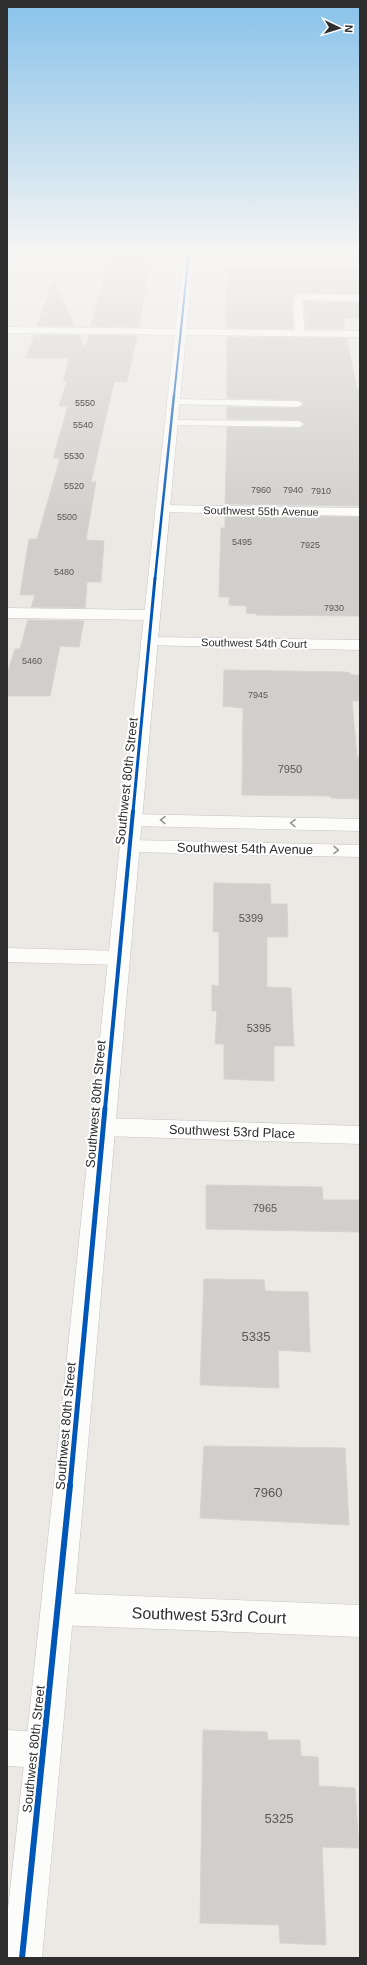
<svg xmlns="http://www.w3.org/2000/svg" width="367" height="1965" viewBox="0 0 367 1965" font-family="Helvetica,sans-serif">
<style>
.building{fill:#d1cecb;stroke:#d7d4d0}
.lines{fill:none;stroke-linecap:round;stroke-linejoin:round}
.service-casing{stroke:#c5c4c5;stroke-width:1}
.minor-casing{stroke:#c5c4c5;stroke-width:1}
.tertiary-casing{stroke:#c5c4c5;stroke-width:1}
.secondary-casing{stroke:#c5c4c5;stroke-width:1}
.service{fill:#fcfcfb;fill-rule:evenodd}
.minor{fill:#fcfcfb;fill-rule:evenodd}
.tertiary{fill:#fcfcfb;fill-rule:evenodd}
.secondary{fill:#fcfcfb;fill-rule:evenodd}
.cycleway-far5-casing{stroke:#fff;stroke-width:3}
.cycleway-far4-casing{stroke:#fff;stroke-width:4}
.cycleway-far3-casing{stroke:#fff;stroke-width:5}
.cycleway-far2-casing{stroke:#fff;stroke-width:6}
.cycleway-far1-casing{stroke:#fff;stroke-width:8}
.cycleway-casing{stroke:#fff;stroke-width:9}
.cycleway-far5{stroke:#0057b8;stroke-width:2}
.cycleway-far4{stroke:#0057b8;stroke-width:2.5}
.cycleway-far3{stroke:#0057b8;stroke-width:3}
.cycleway-far2{stroke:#0057b8;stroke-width:4}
.cycleway-far1{stroke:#0057b8;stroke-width:5}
.cycleway{stroke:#0057b8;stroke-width:6}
.oneway{stroke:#959594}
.labels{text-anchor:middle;stroke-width:4;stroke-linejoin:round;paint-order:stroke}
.far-number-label{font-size:9px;fill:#585857}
.far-street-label{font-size:11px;fill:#2e2e2e;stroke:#fff}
.number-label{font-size:11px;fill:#585857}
.street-label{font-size:13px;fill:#2e2e2e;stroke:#fff}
.near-number-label{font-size:13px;fill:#585857}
.near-street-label{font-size:16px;fill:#2e2e2e;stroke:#fff}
</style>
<rect width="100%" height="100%" fill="#ece8e4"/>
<path class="building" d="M117 252H148L147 257H151L139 327 91 326 105 272H109L111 257H116Z
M228 252H360V260L229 259Z
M229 267 360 269V294L297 293 292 297 293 329 227 328V317H225Z
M53 280 75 326H37Z
M304 302H360V319L343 318 345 329H306Z
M34 335H79L85 348 89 335 137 336 127 382H114L91 482H96L86 540 104 541 101 582H87L85 608 31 607 35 595H20L29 539H37L60 458H53L68 406H59L67 381H63L69 358H26Z
M227 337 347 338 357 389H360V506L225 504 227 427 299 428 305 425 299 420 227 419V407L298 408 304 403 298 400 227 398Z
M225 515 360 517V616L256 615 257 614 246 613 247 606 229 605V597H219L221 528H225Z
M28 620 84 621 79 647 60 646 50 696H7V674L15 649H20Z
M224 670 345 672 350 673V675H360V701H352L357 757H360V799L331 798V796L242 795 243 708 223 706Z
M214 883 270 884 271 904H287L288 937H267V987L291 988 294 1046H274V1081L224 1079V1044H215L217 1011H212V985L219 986V932H213Z
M206 1185 322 1187 323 1200H360V1232L206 1229Z
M204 1279 264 1280 265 1291 308 1292 310 1352 278 1350 279 1388 200 1385Z
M204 1446 345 1448 349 1525 200 1518Z
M203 1730 267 1732 268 1740H300L301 1756 318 1757 319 1786 355 1788 359 1848 322 1847 326 1945 280 1943 279 1925 200 1923Z"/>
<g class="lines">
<defs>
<path id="service" d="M298 294 360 295V301L302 300 305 334 300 337 295 334 294 297Z
M172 399 298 401 303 404 298 407 168 404 167 402Z
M170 420 299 421 304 424 299 427 166 425 165 423 166 421Z"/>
<path id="minor" d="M188 260 360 262V268L185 265 183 263 185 261Z
M162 505 360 508V516L157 512 155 509 157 506Z
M7 608 151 610 157 612 159 615 157 618 151 620 7 618Z
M148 637 360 640V650L142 645 140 642 142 639Z
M132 814 360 819V831L132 826 125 824 122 820 125 816Z
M129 840 360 845V857L129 852 122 850 119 846 122 842Z
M7 948 119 951 127 953 130 958 127 963 119 965 7 962Z
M103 1118 360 1126V1144L103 1136 94 1133 91 1127 94 1121Z
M58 1593 360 1605V1637L58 1625 46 1620 42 1609 46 1598Z
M7 1730 43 1732 56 1737 61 1750 56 1763 43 1768 7 1766Z"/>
<path id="tertiary" d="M184 252H194C139 820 95 1390 42 1958H7V1918C69 1363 121 807 184 252Z"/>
<path id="secondary" d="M7 327 360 331V337L7 333Z"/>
</defs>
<use href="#service" class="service-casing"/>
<use href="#minor" class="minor-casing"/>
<use href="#tertiary" class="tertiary-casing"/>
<use href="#secondary" class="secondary-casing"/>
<use href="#service" class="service"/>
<use href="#minor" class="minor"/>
<use href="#tertiary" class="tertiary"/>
<use href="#secondary" class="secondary"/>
<defs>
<path id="cycleway-far5" d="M174 396 189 252"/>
<path id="cycleway-far4" d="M155 579 174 395"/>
<path id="cycleway-far3" d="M133 812 155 578"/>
<path id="cycleway-far2" d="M105 1109 133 811"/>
<path id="cycleway-far1" d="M70 1486 105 1108"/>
<path id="cycleway" d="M22 1958 70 1485"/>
</defs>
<use href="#cycleway-far5" class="cycleway-far5-casing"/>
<use href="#cycleway-far4" class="cycleway-far4-casing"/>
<use href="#cycleway-far3" class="cycleway-far3-casing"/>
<use href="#cycleway-far2" class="cycleway-far2-casing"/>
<use href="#cycleway-far1" class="cycleway-far1-casing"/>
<use href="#cycleway" class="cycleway-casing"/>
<use href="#cycleway-far5" class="cycleway-far5"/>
<use href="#cycleway-far4" class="cycleway-far4"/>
<use href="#cycleway-far3" class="cycleway-far3"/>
<use href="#cycleway-far2" class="cycleway-far2"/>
<use href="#cycleway-far1" class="cycleway-far1"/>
<use href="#cycleway" class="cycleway"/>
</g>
<defs><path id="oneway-chevron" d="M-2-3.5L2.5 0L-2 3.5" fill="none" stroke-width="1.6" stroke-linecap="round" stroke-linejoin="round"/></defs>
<g class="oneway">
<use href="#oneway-chevron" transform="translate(163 820) rotate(-179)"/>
<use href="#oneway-chevron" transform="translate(293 823) rotate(-179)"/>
<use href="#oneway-chevron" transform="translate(336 850) rotate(1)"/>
</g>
<linearGradient id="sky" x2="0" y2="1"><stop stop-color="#88c2ea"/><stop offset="0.48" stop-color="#f6f5f3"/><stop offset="1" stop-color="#f6f5f3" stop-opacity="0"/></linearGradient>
<rect width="367" height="527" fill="url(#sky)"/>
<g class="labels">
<g class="far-number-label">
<text x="85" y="406">5550</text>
<text x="83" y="428">5540</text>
<text x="74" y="459">5530</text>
<text x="74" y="489">5520</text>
<text x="261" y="493">7960</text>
<text x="293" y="493">7940</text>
<text x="321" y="494">7910</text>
<text x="67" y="520">5500</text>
<text x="242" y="545">5495</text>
<text x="310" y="548">7925</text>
<text x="64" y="575">5480</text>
<text x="334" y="611">7930</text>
<text x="32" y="664">5460</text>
<text x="258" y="698">7945</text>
</g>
<g class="far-street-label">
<text transform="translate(261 511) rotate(1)" y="4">Southwest 55th Avenue</text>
<text transform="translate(254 643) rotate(1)" y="4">Southwest 54th Court</text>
</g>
<g class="number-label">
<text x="290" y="773">7950</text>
<text x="251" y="922">5399</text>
<text x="259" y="1032">5395</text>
<text x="265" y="1212">7965</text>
</g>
<g class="street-label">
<text transform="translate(126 781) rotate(-84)" y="5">Southwest 80th Street</text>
<text transform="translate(245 848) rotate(1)" y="5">Southwest 54th Avenue</text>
<text transform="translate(95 1104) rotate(-85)" y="5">Southwest 80th Street</text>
<text transform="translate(232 1131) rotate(2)" y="5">Southwest 53rd Place</text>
<text transform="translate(65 1426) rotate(-85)" y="5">Southwest 80th Street</text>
<text transform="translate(33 1749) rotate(-84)" y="5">Southwest 80th Street</text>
</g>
<g class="near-number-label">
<text x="256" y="1341">5335</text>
<text x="268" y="1497">7960</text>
<text x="279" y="1823">5325</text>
</g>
<g class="near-street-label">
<text transform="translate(209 1615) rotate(2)" y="6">Southwest 53rd Court</text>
</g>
</g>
<rect width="367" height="1965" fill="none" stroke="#2e2e2e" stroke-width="16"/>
<g transform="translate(339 28) rotate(94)" stroke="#ffffff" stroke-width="3" paint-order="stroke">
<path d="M0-3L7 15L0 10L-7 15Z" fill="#2e2e2e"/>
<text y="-6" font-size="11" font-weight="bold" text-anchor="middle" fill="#2e2e2e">N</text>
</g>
</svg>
